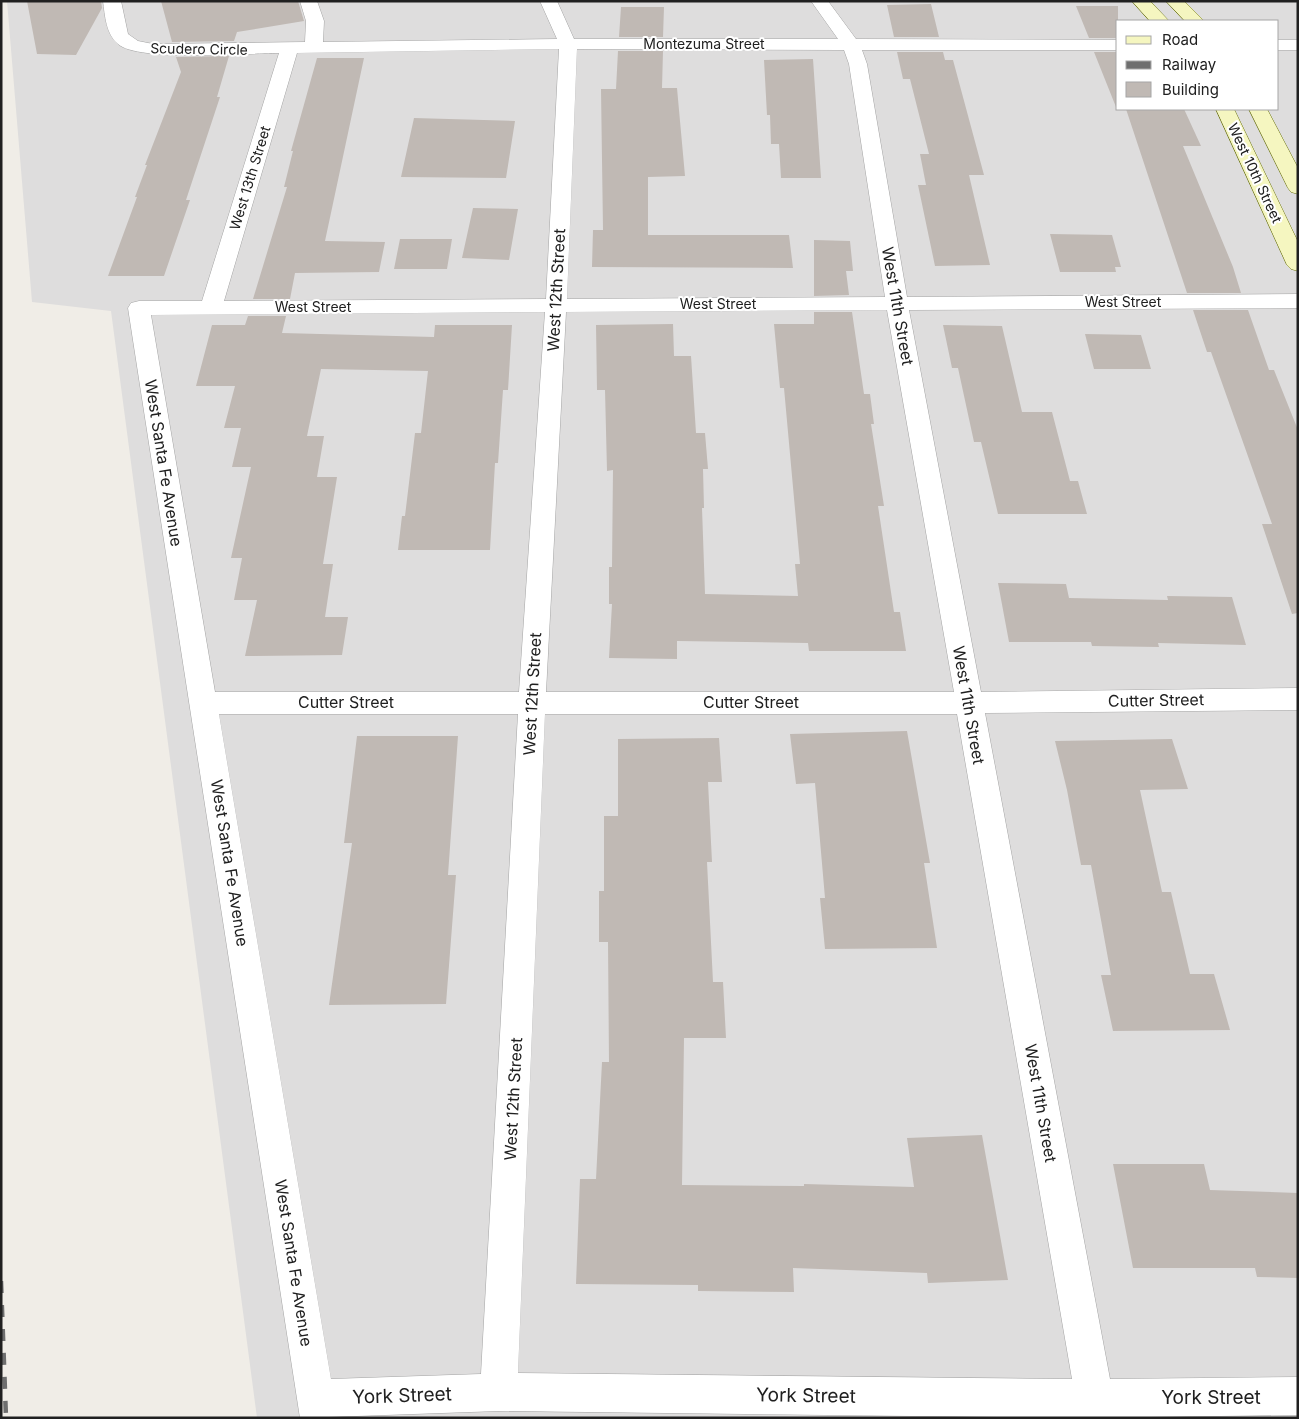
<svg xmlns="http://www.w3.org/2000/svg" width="1299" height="1419" viewBox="0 0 1299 1419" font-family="Inter,sans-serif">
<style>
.residential{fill:#dedddd;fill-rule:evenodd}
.building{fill:#c0b9b4}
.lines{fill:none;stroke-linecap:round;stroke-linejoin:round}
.minor-casing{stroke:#a4a4a4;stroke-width:1}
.tertiary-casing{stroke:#a4a4a4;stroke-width:1}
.secondary-casing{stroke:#6a720d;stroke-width:1}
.minor{fill:#fff;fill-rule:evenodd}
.tertiary{fill:#fff;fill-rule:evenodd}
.secondary{fill:#f5f6c0;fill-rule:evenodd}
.rail{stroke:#6e6e6e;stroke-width:4.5;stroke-dasharray:12 12;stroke-linecap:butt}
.labels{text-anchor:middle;stroke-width:4;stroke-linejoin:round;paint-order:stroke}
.far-street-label{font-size:14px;fill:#202020;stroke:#fff}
.street-label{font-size:16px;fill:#202020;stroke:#fff}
.near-street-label{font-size:19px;fill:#202020;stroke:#fff}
</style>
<rect width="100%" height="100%" fill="#f0ede7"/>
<path class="residential" d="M7 1H1298V1418H257L111 311 32 302ZM1118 21H1278V109H1118Z"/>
<path class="building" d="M27 1H101L102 8 76 55 37 54Z
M161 1H298L304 21 237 32 234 41 172 42Z
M931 4 939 37H894L887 5Z
M1076 6H1118V38H1089Z
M621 7H664L663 37H619Z
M618 51H663L662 88H677L685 176 648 177V235H789L793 268 592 267 593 230H603L601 89H616Z
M897 52H943L945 60H953L984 175H969L990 265 935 266 918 185H926L920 154H929L910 79H903Z
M1094 52H1118V106L1116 107Z
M229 56 217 97H220L186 200H190L164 276H108L137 197H135L147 165H145L181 72 176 57Z
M317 58H364L325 241 385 242 379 272 295 273 290 299H253L287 187H284L293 151H291Z
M813 59 821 178H781L779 144H771L770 115H767L764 60Z
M1126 109H1184L1201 146H1183L1233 267 1241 293H1187Z
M414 118 515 121 506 178 401 177Z
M473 208 518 209 509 260 462 258Z
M1050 234 1112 235 1121 267H1115L1116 272H1060Z
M400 239H452L447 269H394Z
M814 240 850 241 853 271H846L849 295 814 296Z
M1193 310H1248L1269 370H1274L1298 430V613L1292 614 1262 524H1272L1211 352H1207Z
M814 312H852L864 394H870L874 424H871L884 506H878L894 612H900L906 651H809L808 643 677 641V659L609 658 612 604H609V567H612L613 470 607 471 605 390H597L596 325 673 324 674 356H691L696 433H705L708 469H703L704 508H702L705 594 798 596 795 564H800L784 388H780L774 324H814Z
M248 316H286L282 333 434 337 435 325H512L508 390H503L498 463H495L490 550H398L402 516H405L415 433H421L428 371 321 369 307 436H324L317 477H337L323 564H333L325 617H348L342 655 245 656 257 600H234L242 558H231L251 467H232L241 428H224L235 386H196L212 325H245Z
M943 325 1002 326 1022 412H1052L1070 481H1078L1087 514H998L981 442H974L958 368H952Z
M1085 334 1141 335 1151 369H1094Z
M998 583 1066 584 1069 598 1168 600 1167 596 1232 597 1246 645 1158 643 1159 647 1092 646 1091 642H1009Z
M907 731 930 863H924L937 948 825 949 820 898H825L815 783 796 784 790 734Z
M357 736H458L448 875H456L446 1004 329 1005 352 843H344Z
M719 738 722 782H708L712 862H707L713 982H723L726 1038H684L682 1185 804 1186V1184L914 1187 907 1138 982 1135 1008 1280 928 1283 927 1273 793 1268 794 1292 698 1291V1285L576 1284 580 1179H596L602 1062H609L608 942H599V891H604V816H618V739Z
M1172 739 1188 789 1140 790 1162 892H1171L1190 974H1214L1230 1030 1113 1031 1101 975H1111L1091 865H1081L1067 790 1055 741Z
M1113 1164H1204L1210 1190 1298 1193V1278L1257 1277 1255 1268H1133Z"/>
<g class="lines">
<defs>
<path id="minor" d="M103 1H121L128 34 138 41 153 44 305 42 306 21 300 1H317L324 21 323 42 557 39 540 1H557L574 39H838L811 1H828L856 39 1118 40V50H862L867 64 907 297 1298 294V308L909 310 981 692 1298 688V710L985 713 1110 1379 1298 1377V1415L1079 1418 499 1411 300 1418 128 308 131 303 139 301H202L279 53C248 53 138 62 118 44 106 34 105 16 103 1ZM559 49 546 299 224 301 297 53ZM577 49 844 50 849 64 885 297 567 299ZM887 310 954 692H546L566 312ZM545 312 519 692H215L151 315ZM219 714H518L481 1374 331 1379ZM545 714H957L1072 1379 518 1373Z"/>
<path id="tertiary" d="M1278 40H1298V50H1278Z"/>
<path id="secondary" d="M1132 1H1150L1169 21H1150Z
M1166 1H1184L1204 21H1185Z
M1216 109H1234L1298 242V271L1291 269 1287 265Z
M1249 109H1267L1298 168V194L1291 192 1288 188Z"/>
</defs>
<use href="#minor" class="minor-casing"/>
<use href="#tertiary" class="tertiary-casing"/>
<use href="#secondary" class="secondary-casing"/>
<use href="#minor" class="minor"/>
<use href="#tertiary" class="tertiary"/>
<use href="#secondary" class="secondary"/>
<path class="rail" d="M1 1281 6 1418"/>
</g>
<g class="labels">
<g class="far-street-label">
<text x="704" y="49">Montezuma Street</text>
<text transform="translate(199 49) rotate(1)" y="5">Scudero Circle</text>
<text transform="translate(1255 173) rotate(65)" y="5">West 10th Street</text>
<text transform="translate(250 178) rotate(-73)" y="5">West 13th Street</text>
<text x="1123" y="307">West Street</text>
<text x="718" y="309">West Street</text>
<text x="313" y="312">West Street</text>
</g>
<g class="street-label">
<text transform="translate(556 290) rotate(-87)" y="6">West 12th Street</text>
<text transform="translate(898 306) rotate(80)" y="6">West 11th Street</text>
<text transform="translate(164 463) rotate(81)" y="6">West Santa Fe Avenue</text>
<text transform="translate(532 694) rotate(-87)" y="6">West 12th Street</text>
<text transform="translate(1156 700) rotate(-1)" y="6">Cutter Street</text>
<text x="346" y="708">Cutter Street</text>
<text x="751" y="708">Cutter Street</text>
<text transform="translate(969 705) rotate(80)" y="6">West 11th Street</text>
<text transform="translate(230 863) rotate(81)" y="6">West Santa Fe Avenue</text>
<text transform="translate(513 1099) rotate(-87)" y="6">West 12th Street</text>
<text transform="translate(1041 1103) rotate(80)" y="6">West 11th Street</text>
<text transform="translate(294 1263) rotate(81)" y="6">West Santa Fe Avenue</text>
</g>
<g class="near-street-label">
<text transform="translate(402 1395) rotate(-2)" y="7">York Street</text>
<text transform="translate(806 1395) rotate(1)" y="7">York Street</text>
<text x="1211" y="1404">York Street</text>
</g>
</g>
<rect width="1299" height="1419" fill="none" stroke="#202020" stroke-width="5"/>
<rect x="1116" y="20" width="162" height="90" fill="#ffffff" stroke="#a6a6a6"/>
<rect x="1126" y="36" width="25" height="8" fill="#f5f6c0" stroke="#a6a6a6"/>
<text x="1162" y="45" font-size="15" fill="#202020">Road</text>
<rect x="1126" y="61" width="25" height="8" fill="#6e6e6e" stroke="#a6a6a6"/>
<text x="1162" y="70" font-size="15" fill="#202020">Railway</text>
<rect x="1126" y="82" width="25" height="15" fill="#c0b9b4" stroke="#a6a6a6"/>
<text x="1162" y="95" font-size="15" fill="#202020">Building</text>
</svg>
